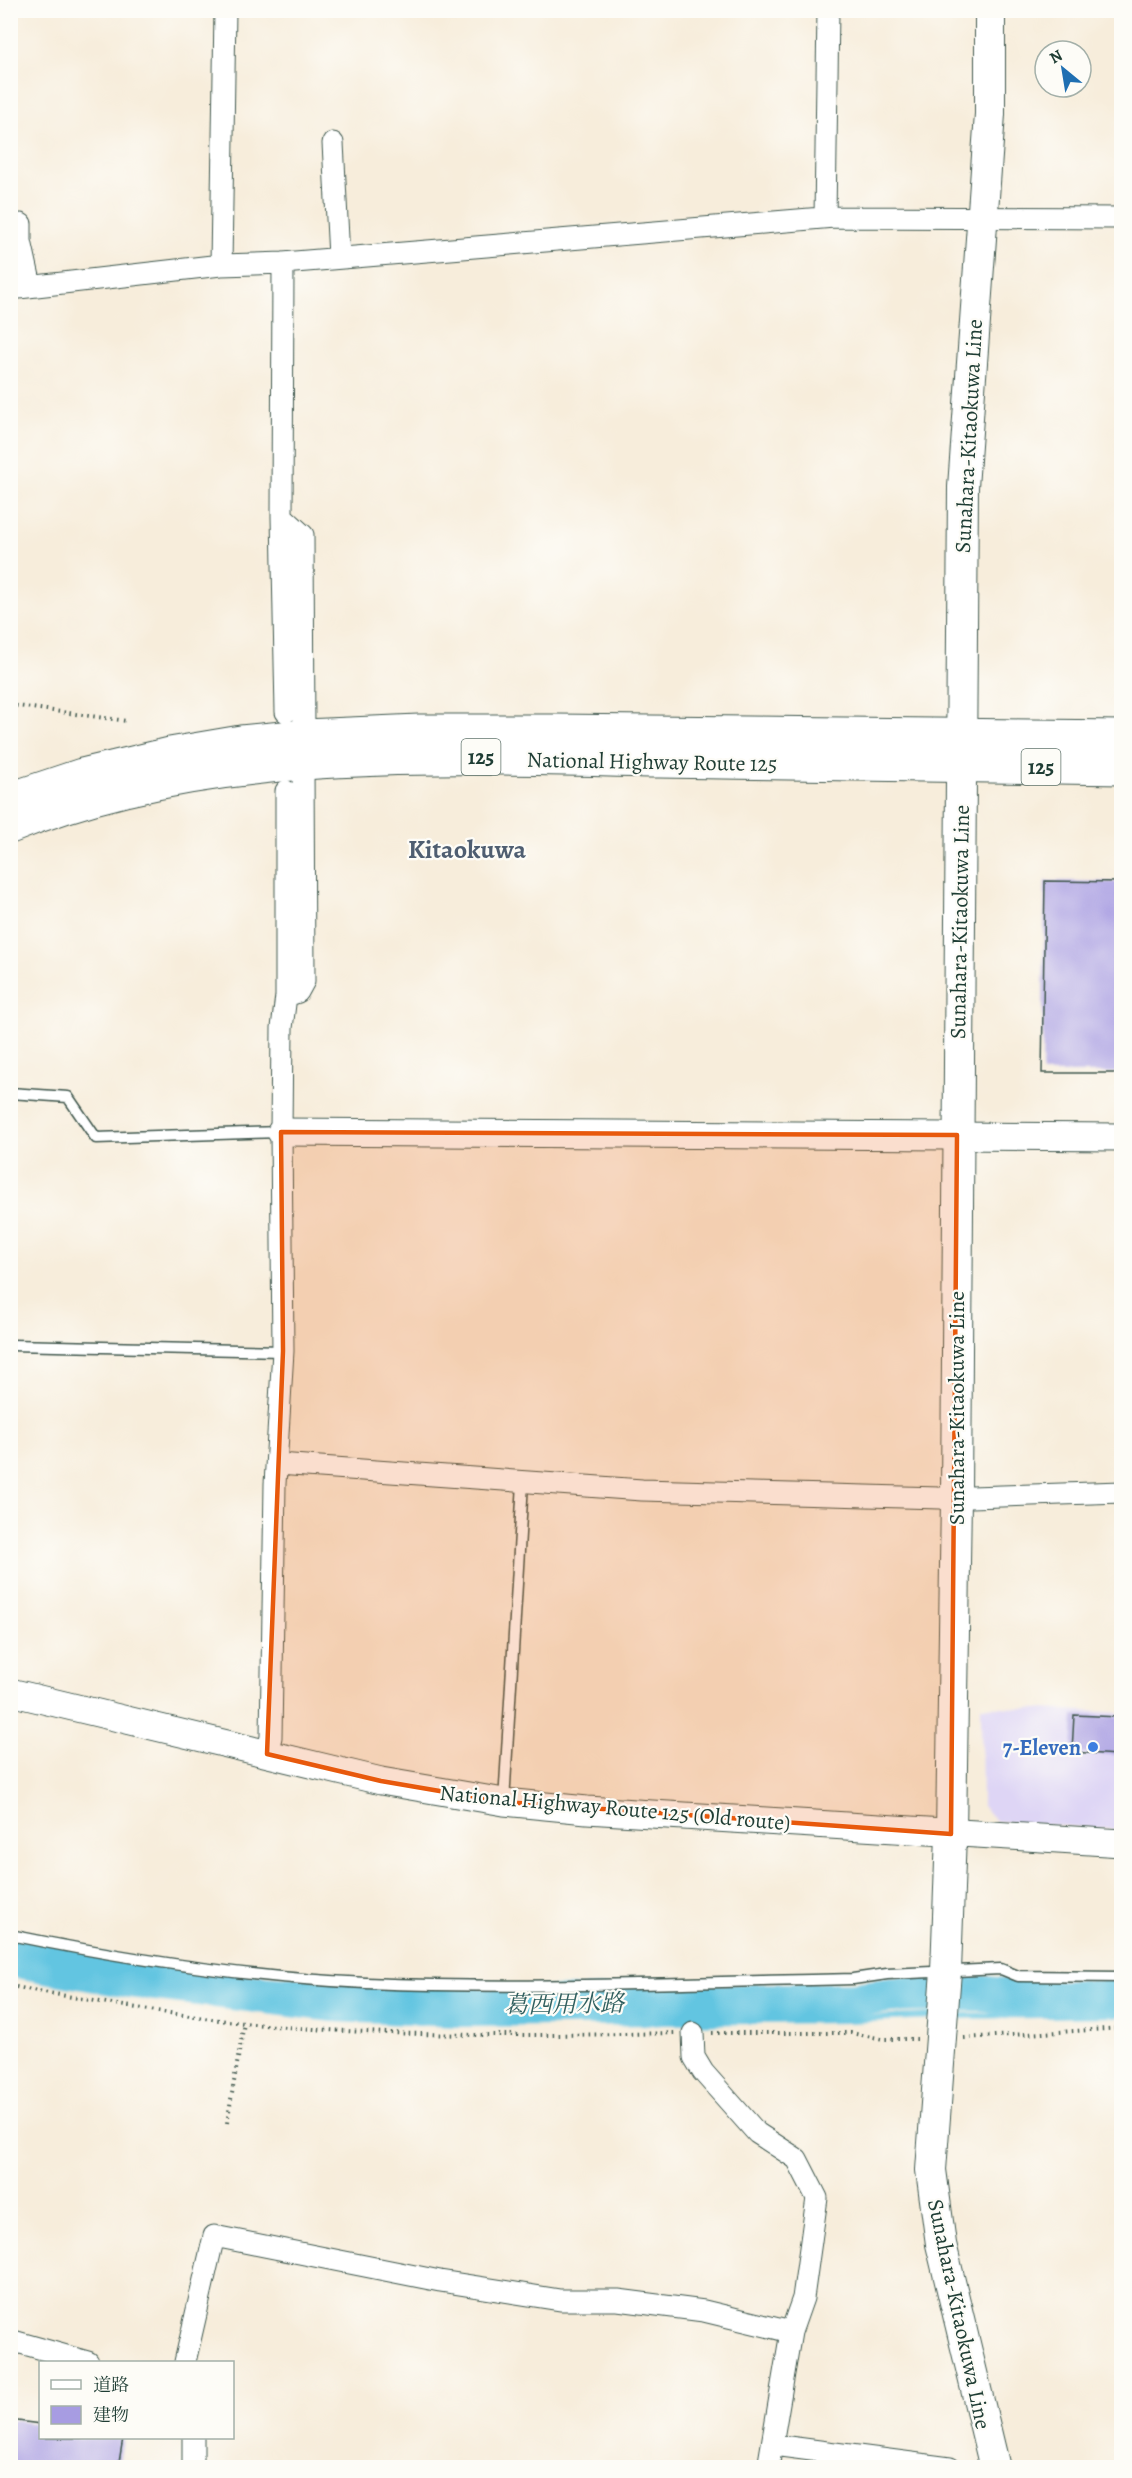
<svg xmlns="http://www.w3.org/2000/svg" width="1132" height="2478" viewBox="0 0 1132 2478" font-family="Alegreya,'Noto Serif JP',serif">
<style>
.built{fill:#ded5f5}
.lines{fill:none;stroke-linecap:round;stroke-linejoin:round}
.stream{stroke:#62c5e1;stroke-width:6}
.river{stroke:#62c5e1;stroke-width:36}
.building{fill:#a79ce2}
.service-casing{stroke:#3f574d;stroke-width:13}
.minor-casing{stroke:#3f574d;stroke-width:23}
.tertiary-casing{stroke:#3f574d;stroke-width:29}
.secondary-casing{stroke:#3f574d;stroke-width:32}
.trunk-casing{stroke:#3f574d;stroke-width:35}
.path{stroke:#3f574d;stroke-width:4;stroke-dasharray:1.5 4.5;stroke-linecap:butt}
.service{stroke:#fff;stroke-width:10}
.minor{stroke:#fff;stroke-width:21}
.tertiary{stroke:#fff;stroke-width:27}
.secondary{stroke:#fff;stroke-width:30}
.trunk{stroke:#fff;stroke-width:33}
.marked{fill:#e8590c;fill-opacity:0.2;stroke:#e8590c;stroke-width:4.5;stroke-linejoin:round}
.shop-dot{fill:#3f7fe0;stroke:#fdfcf7;stroke-width:2}
.labels{text-anchor:middle;stroke-width:4.5;stroke-linejoin:round;paint-order:stroke}
.shield{fill:#fdfcf7;stroke:#62766e;stroke-width:1.5}
.shield-label{font-size:21px;font-weight:bold;fill:#1f3d34}
.street-label{font-size:22px;fill:#1f3d34;stroke:#fdfcf7}
.shop-label{font-size:22px;font-weight:bold;fill:#366cbe;stroke:#fdfcf7;text-anchor:end}
.water-label{font-size:24px;font-style:italic;fill:#305f5f;stroke:#fdfcf7}
.quarter-label{font-size:26px;font-weight:bold;fill:#4f5e71;stroke:#fdfcf7}
</style>
<rect width="100%" height="100%" fill="#fdfcf7"/>
<filter id="ink" filterUnits="userSpaceOnUse"><feTurbulence type="fractalNoise" baseFrequency=".0167" numOctaves="2"/><feDisplacementMap in="SourceGraphic" scale="12" xChannelSelector="R" yChannelSelector="G"/><feConvolveMatrix kernelMatrix="1 2 1 2 8 2 1 2 1" color-interpolation-filters="sRGB"/></filter>
<filter id="wash" filterUnits="userSpaceOnUse"><feTurbulence type="fractalNoise" baseFrequency=".008" numOctaves="4" result="noise"/><feDisplacementMap in="SourceGraphic" scale="24" xChannelSelector="R" yChannelSelector="G"/><feGaussianBlur stdDeviation="1.35" result="paint"/><feColorMatrix in="noise" values="0 0 0 0 0 0 0 0 0 0 0 0 0 0 0 0 0 1.4 0 .05"/><feComposite in="paint" operator="in"/></filter>
<g filter="url(#wash)">
<rect width="100%" height="100%" fill="#f7eddb"/>
<path class="built" d="M981 1706 1121 1713V1830L996 1821 982 1806Z"/>
<g class="lines">
<path class="stream" d="M10 1974 129 1995 332 2019 458 2024 848 2020 933 2016
M949 2016 1122 2014"/>
<path class="river" d="M10 1954 136 1977 246 1992 453 2006 853 2000 892 1995 981 1993 1021 1998H1122"/>
</g>
<g id="blocks">
<path class="building" d="M1045 881 1122 882V1073H1042Z
M1074 1715 1119 1717 1117 1755 1072 1752Z
M10 2420 40 2424V2438H123L118 2468H10Z"/>
</g>
</g>
<g filter="url(#ink)">
<use href="#blocks" fill-opacity="0" stroke="#3f574d" stroke-width="1.5"/>
<g class="lines">
<defs>
<path id="service" d="M10 1093 68 1097 96 1138 281 1132
M10 1345 283 1351
M504 1802 523 1483
M10 1935C127 1959 247 1978 366 1983 528 1990 691 1982 853 1979L887 1974 1001 1969 1018 1976 1122 1977"/>
<path id="minor" d="M333 143 339 257
M825 217 828 10
M21 224V241L31 286
M283 263 282 516 286 712
M221 265 225 10
M10 289 221 265 283 263 834 217 1122 218
M282 516 303 535 304 736
M286 996 298 992 304 981 303 762
M278 1464 642 1490 940 1498 1122 1492
M267 1754 271 1737 275 1484 283 1351 281 1132 282 1028 286 996V791
M693 2033 694 2057 703 2072 757 2133 797 2159 817 2198 803 2298 791 2332
M10 2340 88 2362
M185 2362 214 2236 440 2281 560 2300H618L704 2311 791 2332 768 2468
M773 2445 950 2468
M193 2468V2438"/>
<path id="tertiary" d="M281 1132 1122 1137
M10 1692 381 1781 504 1802 587 1810 1122 1843"/>
<path id="secondary" d="M990 10V114L963 487 956 1497 951 1834 946 1971 931 2170 941 2244 995 2468"/>
<path id="trunk" d="M10 799 82 775 170 754 241 742 304 736 419 731H555L1122 737
M10 827C206 744 452 757 660 761 814 764 968 766 1122 768"/>
</defs>
<use href="#service" class="service-casing"/>
<use href="#minor" class="minor-casing"/>
<use href="#tertiary" class="tertiary-casing"/>
<use href="#secondary" class="secondary-casing"/>
<use href="#trunk" class="trunk-casing"/>
<path class="path" d="M10 705 127 721
M10 1986C88 2000 166 2014 244 2023 387 2038 531 2036 675 2033
M712 2033H851L883 2039H917
M964 2038 1122 2028
M227 2123 244 2023"/>
<use href="#service" class="service"/>
<use href="#minor" class="minor"/>
<use href="#tertiary" class="tertiary"/>
<use href="#secondary" class="secondary"/>
<use href="#trunk" class="trunk"/>
</g>
</g>
<path class="marked" d="M281 1132 957 1135 951 1834 504 1802 381 1781 267 1754 283 1351Z"/>
<circle class="shop-dot" cx="1093" cy="1747" r="6"/>
<g class="labels">
<g class="shield">
<rect x="461.5" y="739" width="39" height="36" rx="4.5"/>
<rect x="1021.5" y="749" width="39" height="36" rx="4.5"/>
</g>
<g class="shield-label">
<text x="481" y="764">125</text>
<text x="1041" y="774">125</text>
</g>
<g class="street-label">
<text transform="translate(968 436) rotate(-87)" y="8">Sunahara-Kitaokuwa Line</text>
<text transform="translate(652 761) rotate(1)" y="8">National Highway Route 125</text>
<text transform="translate(959 922) rotate(-89)" y="8">Sunahara-Kitaokuwa Line</text>
<text transform="translate(956 1408) rotate(-90)" y="8">Sunahara-Kitaokuwa Line</text>
<text transform="translate(615 1807) rotate(5)" y="8">National Highway Route 125 (Old route)</text>
<text transform="translate(960 2314) rotate(78)" y="8">Sunahara-Kitaokuwa Line</text>
</g>
<g class="shop-label">
<text x="1081" y="1755">7-Eleven</text>
</g>
<g class="water-label">
<text transform="translate(564 2004) rotate(-1)" y="8">葛西用水路</text>
</g>
<g class="quarter-label">
<text x="467" y="858">Kitaokuwa</text>
</g>
</g>
<rect width="1132" height="2478" fill="none" stroke="#fdfcf7" stroke-width="36"/>
<rect x="39" y="2361" width="195" height="78" fill="#fdfcf7" stroke="#a4b0a9" stroke-width="1.5"/>
<rect x="51" y="2380" width="30" height="9" fill="#ffffff" stroke="#a4b0a9" stroke-width="1.5"/>
<text x="93" y="2391" font-size="18" fill="#1f3d34">道路</text>
<rect x="51" y="2406" width="30" height="18" fill="#a79ce2" stroke="#a4b0a9" stroke-width="1.5"/>
<text x="93" y="2421" font-size="18" fill="#1f3d34">建物</text>
<g transform="translate(1063 69) rotate(330)"><circle r="28" fill="#fdfcf7" stroke="#a4b0a9" stroke-width="1.5"/>
<path d="M0-4.5L10 22L0 15L-10 22Z" fill="#1f6fb2"/>
<text y="-9" font-size="16" font-weight="bold" text-anchor="middle" fill="#1f3d34">N</text>
</g>
</svg>
